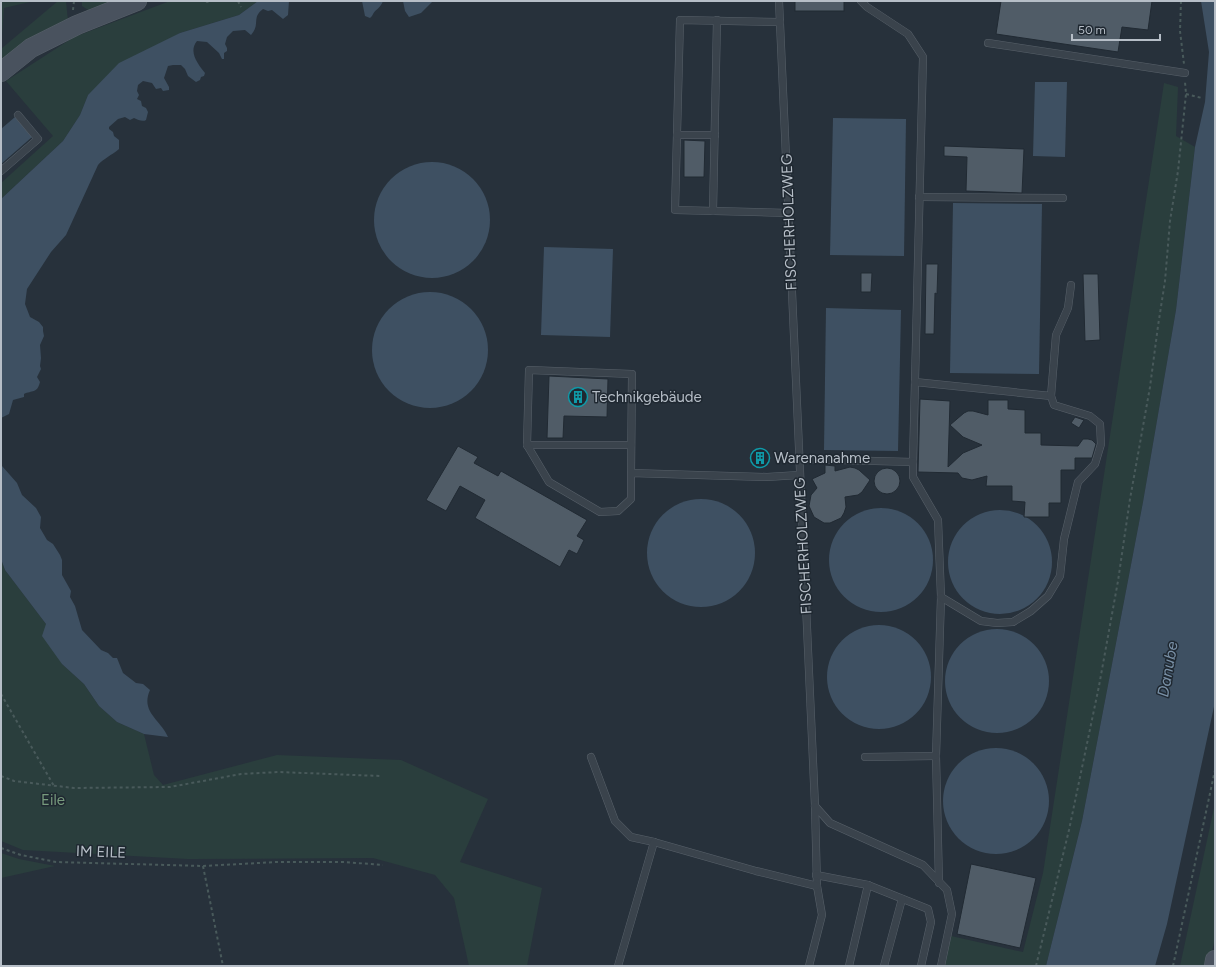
<svg xmlns="http://www.w3.org/2000/svg" width="1216" height="967" font-family="Figtree,sans-serif">
<style>
.green{fill:#2a3e3d}
.water{fill:#3e5062}
.building{fill:#505c67;stroke:#212a33}
.lines{fill:none;stroke-linecap:round;stroke-linejoin:round}
.lane-casing{stroke:#58616a;stroke-width:8}
.secondary-casing{stroke:#58616a;stroke-width:20}
.path{stroke:#495a5b;stroke-width:2;stroke-dasharray:3 3;stroke-linecap:butt}
.lane{stroke:#3a434c;stroke-width:7}
.secondary{stroke:#49525e;stroke-width:19}
.labels{text-anchor:middle;stroke-width:3;stroke-linejoin:round;paint-order:stroke}
.street-label{font-size:15px;fill:#b6bec7;stroke:#1f2831}
.poi-label{font-size:15px;fill:#b6bec7;stroke:#1f2831;text-anchor:start}
.park-label{font-size:15px;fill:#779a7d;stroke:#1f2831}
.water-label{font-size:16px;font-style:italic;fill:#7a91a7;stroke:#1f2831}
</style>
<rect width="100%" height="100%" fill="#27313b"/>
<!-- green -->
<g class="green">
<polygon points="1,1 34,1 4,8 1,49 58,1 66,1 68,21 1,64"/>
<polygon points="82,1 113,1 91,12 82,6"/>
<polygon points="170,1 258,1 239,15 180,33 88,95 80,115 63,141 1,199 1,183 53,136 6,81 74,37"/>
<polygon points="1164,83 1178,87 1176,136 1195,147 1176,310 1143,502 1082,821 1046,966 945,966 951,936 1023,952 1043,873"/>
<polygon points="1,559 5,570 46,624 62,664 84,684 99,706 117,722 144,734 154,775 163,785 277,755 401,760 488,799 460,862 542,888 527,966 469,966 454,898 435,875 373,858 188,859 23,850 1,841"/>
<polygon points="1215,803 1215,938 1209,966 1180,966"/>
<polygon points="1,853 19,859 55,866 1,878"/>
</g>
<!-- water -->
<g class="water">
<path d="M258,1H289L288,15L283,19L272,10L268,11L263,9C251,18 261,24 251,35L245,30L233,31L227,37L225,44L227,48V51L224,53V59H222L219,53L207,42L197,41C188,52 198,64 205,73L204,76L201,77L200,80L196,82L188,76L185,69L181,65H173L168,66L164,78L169,87V90L163,91L161,88L156,89L152,83L143,81L138,85L137,91L139,95L137,99L141,101L142,106L146,108L148,112L146,120C143,122 138,120 134,118L130,120L125,117L118,119L109,127V129L113,132L114,136L119,140V149C112,155 103,159 98,165L66,235L51,252L27,289L25,304L30,317L39,322L43,327V331L44,336L40,345L41,358L40,366L41,369L37,377L40,382C37,394 32,390 24,394V397L13,400L9,414L1,418V199L63,141L80,115L88,95L119,63L180,33L239,15Z"/>
<path d="M362,1H383C380,9 375,9 372,16L370,18L365,16Z"/>
<polygon points="403,1 433,1 421,13 409,17 405,11"/>
<polygon points="1201,1 1215,1 1215,702 1167,924 1155,966 1046,966 1082,821 1143,502 1176,310 1195,147 1205,102 1209,52"/>
<polygon points="1035,82 1067,82 1065,157 1033,156"/>
<polygon points="15,117 32,137 1,164 1,129"/>
<polygon points="833,118 906,119 904,256 830,255"/>
<circle cx="432" cy="220" r="58"/>
<polygon points="953,203 1042,204 1039,374 950,373"/>
<polygon points="544,247 613,249 610,337 541,335"/>
<circle cx="430" cy="350" r="58"/>
<polygon points="826,308 901,310 898,451 824,450"/>
<path d="M1,462L2,466L17,483L22,495L36,508L41,517L40,528L47,540L53,544L60,555L62,560V575L71,591L70,597L75,606L82,630L101,650L108,653L113,658H117L123,673L136,683L143,684L150,690C140,712 161,720 168,737L144,734L117,722L99,706L84,684L62,664L42,636L46,624L5,570L1,559Z"/>
<circle cx="701" cy="553" r="54"/>
<circle cx="881" cy="560" r="52"/>
<circle cx="1000" cy="562" r="52"/>
<circle cx="879" cy="677" r="52"/>
<circle cx="997" cy="681" r="52"/>
<circle cx="996" cy="801" r="53"/>
</g>
<!-- building -->
<g class="building">
<rect x="795" y="1" width="49" height="10"/>
<polygon points="1001,1 1152,1 1148,30 1122,27 1118,52 996,34"/>
<polygon points="684,140 705,141 704,177 684,177"/>
<polygon points="944,146 1024,149 1022,193 966,191 967,157 944,156"/>
<polygon points="926,264 938,264 937,294 935,293 934,334 925,334"/>
<polygon points="861,273 872,273 871,292 861,292"/>
<polygon points="1083,274 1098,274 1100,340 1085,341"/>
<polygon points="549,376 608,379 607,417 564,416 563,438 547,438"/>
<polygon points="920,399 950,401 948,467 963,453 982,445 963,437 950,425 964,413 968,411 973,411 988,415 988,400 1008,400 1008,409 1025,410 1025,433 1041,433 1041,445 1078,446 1083,439 1088,439 1092,440 1096,444 1092,458 1075,458 1075,470 1061,470 1061,503 1049,503 1049,517 1024,517 1025,502 1012,501 1012,486 986,486 987,476 972,480 962,478 958,473 918,472"/>
<polygon points="1075,417 1084,420 1079,428 1071,423"/>
<polygon points="458,446 478,457 474,463 498,476 501,471 587,520 577,536 584,540 577,554 569,550 560,567 475,518 485,500 460,486 446,511 426,500"/>
<rect x="755" y="453" width="9" height="10"/>
<polygon points="825,465 835,466 835,471 850,467 855,468 859,470 870,480 862,492 858,495 845,497 846,507 844,513 841,518 830,523 824,523 814,517 809,506 811,495 817,488 812,479 825,473"/>
<circle cx="887" cy="481" r="13"/>
<polygon points="971,864 1036,878 1020,948 957,934"/>
</g>
<g class="lines">
<!-- lane casing -->
<g class="lane-casing">
<g id="lane">
<polyline points="779,1 815,806 817,886 822,915 809,966"/>
<polyline points="780,22 680,20 675,210 788,213"/>
<polyline points="988,43 1185,73"/>
<polyline points="677,135 715,135"/>
<polyline points="1,171 38,139 18,115"/>
<polyline points="919,197 1063,198"/>
<polyline points="713,211 717,20"/>
<polyline points="915,382 1051,396"/>
<polyline points="527,445 631,445"/>
<polyline points="799,459 913,462 923,57 908,34 867,7 861,1"/>
<polyline points="913,462 913,477 938,520 941,597 936,756 939,883"/>
<polyline points="631,473 632,374 529,370 527,445 549,482 600,512 618,511 631,499 631,473 767,477 799,475"/>
<polyline points="941,597 981,621 997,623 1013,622 1031,611 1048,596 1060,576 1064,539 1078,482 1095,464 1101,444 1100,424 1090,416 1054,405 1051,396 1056,335 1068,308 1071,285"/>
<polyline points="591,757 615,821 631,837 654,842"/>
<polyline points="865,757 936,756"/>
<polyline points="815,806 830,823 923,865 947,890 952,914 941,966"/>
<polyline points="816,875 868,885 928,909 931,922 921,966"/>
<polyline points="618,966 654,842 756,871 817,886"/>
<polyline points="849,966 868,885"/>
<polyline points="884,966 902,899"/>
</g>
</g>
<!-- secondary casing -->
<g class="secondary-casing">
<g id="secondary">
<polyline points="1,72 31,48 77,25 137,1"/>
<polyline points="1214,966 1215,960"/>
</g>
</g>
<!-- path -->
<g class="path">
<polyline points="206,1 207,2 211,1"/>
<polyline points="238,1 241,7"/>
<polyline points="1181,1 1180,31 1184,64"/>
<polyline points="73,10 74,1"/>
<polyline points="1186,94 1202,98"/>
<polyline points="1,694 54,786"/>
<polyline points="1,776 14,781 74,788 170,787 241,774 279,772 380,776"/>
<polyline points="1,848 21,855 56,862 203,866 277,862 344,862 383,865"/>
<polyline points="203,866 223,966"/>
<polyline points="1036,966 1069,830 1099,686 1118,581 1130,499 1150,387 1158,326 1165,281 1170,221 1178,171 1186,94 1185,82"/>
<polyline points="1173,966 1215,770"/>
</g>
<!-- lane -->
<use href="#lane" class="lane"/>
<!-- secondary -->
<use href="#secondary" class="secondary"/>
</g>
<!-- icons -->
<defs>
<g id="building-ring" transform="scale(1)"><circle r="9.5" fill="#1f2831" stroke="#0f9aa8" stroke-width="1.5"/><path d="M-4-6H4V6H1V3H-1V6H-4ZM-2.5-4.3h1.7v1.8h-1.7ZM.8-4.3h1.7v1.8H.8ZM-2.5-1h1.7V.8h-1.7ZM.8-1h1.7V.8H.8Z" fill="#0f9aa8"/></g>
</defs>
<g fill-rule="evenodd">
<use href="#building-ring" x="578" y="397"/>
<use href="#building-ring" x="760" y="458"/>
</g>
<g class="labels">
<!-- street labels -->
<g class="street-label">
<text transform="translate(789 222) rotate(-92)" y="5">FISCHERHOLZWEG</text>
<text transform="translate(803 546) rotate(-93)" y="5">FISCHERHOLZWEG</text>
<text transform="translate(101 852) rotate(2)" y="5">IM EILE</text>
</g>
<!-- poi labels -->
<g class="poi-label">
<text x="592" y="402">Technikgebäude</text>
<text x="774" y="463">Warenanahme</text>
</g>
<!-- park labels -->
<g class="park-label">
<text x="53" y="805">Eile</text>
</g>
<!-- water labels -->
<g class="water-label">
<text transform="translate(1167 669) rotate(-80)" y="6">Danube</text>
</g>
</g>
<!-- border -->
<rect width="1216" height="967" fill="none" stroke="#b6bec7" stroke-width="4"/>
<!-- scale -->
<path d="M1072 34v6h88v-6" fill="none" stroke="#b6bec7" stroke-width="2"/>
<text x="1078" y="34" font-size="12" fill="#b6bec7" stroke="#1f2831" stroke-width="3" paint-order="stroke">50 m</text>
</svg>
